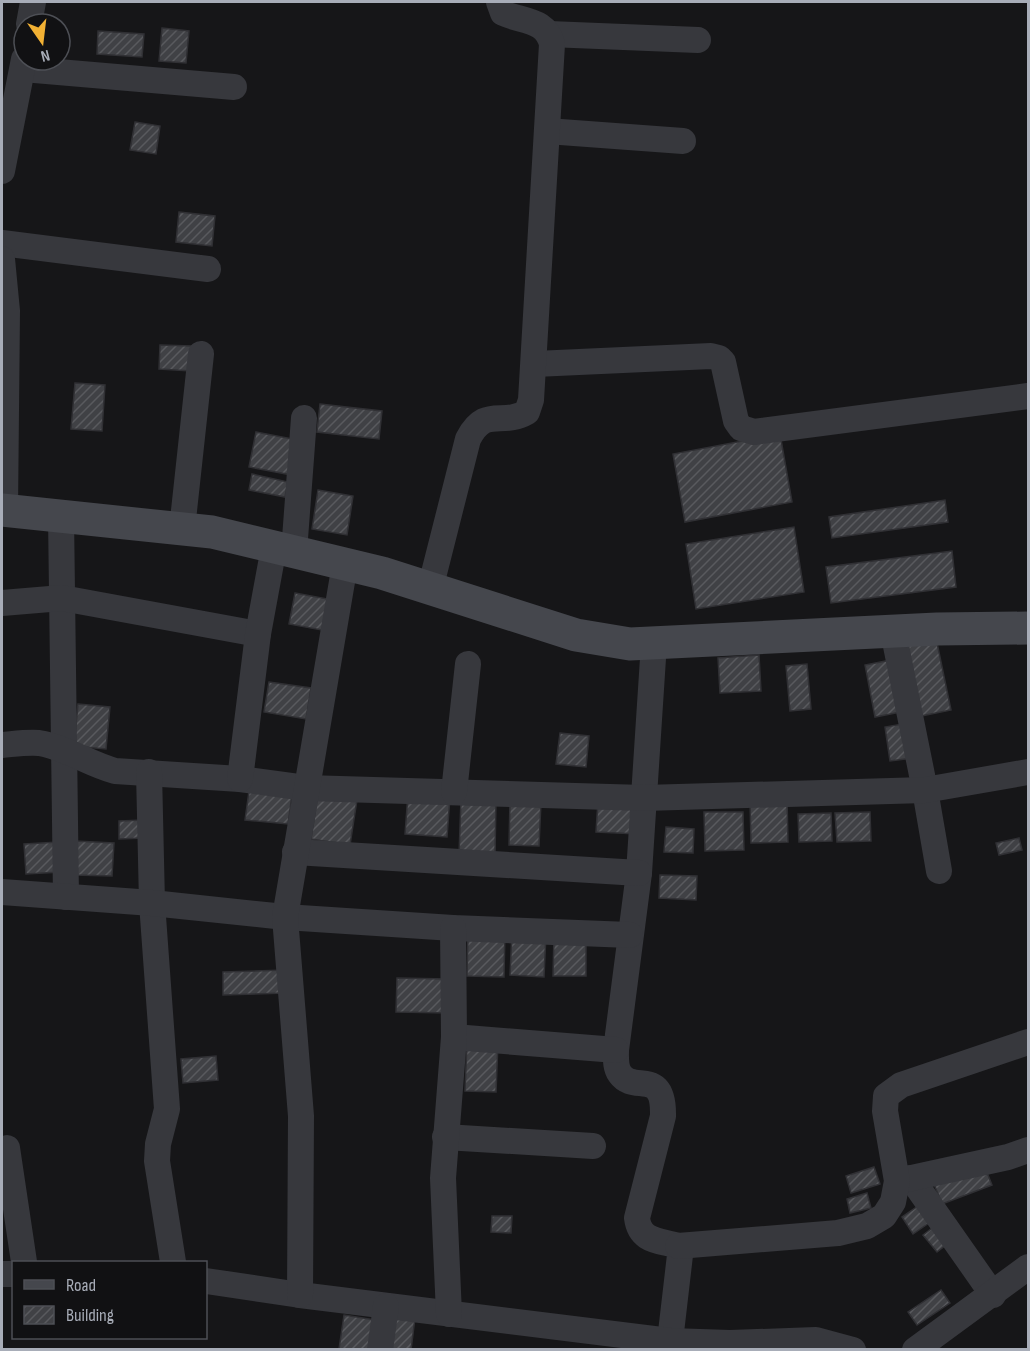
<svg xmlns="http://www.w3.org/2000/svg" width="1030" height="1351" font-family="'Sofia Sans Condensed',sans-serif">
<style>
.building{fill:url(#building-hatch);stroke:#303034;stroke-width:1.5}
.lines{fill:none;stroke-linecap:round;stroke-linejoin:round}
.street{stroke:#37383d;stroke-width:26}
.secondary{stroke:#45474d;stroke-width:33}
</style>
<defs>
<pattern id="building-hatch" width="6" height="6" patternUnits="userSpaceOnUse" patternTransform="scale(1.5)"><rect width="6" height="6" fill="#404145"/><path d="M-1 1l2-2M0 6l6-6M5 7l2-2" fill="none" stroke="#595a5e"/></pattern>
</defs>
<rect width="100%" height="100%" fill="#161618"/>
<!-- building -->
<g class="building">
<polygon points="162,28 189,31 186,63 159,61"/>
<polygon points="98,31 144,34 142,57 97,54"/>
<polygon points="135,122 160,126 156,154 130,150"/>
<polygon points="179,212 215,216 212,246 176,242"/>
<polygon points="160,345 192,346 191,371 159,369"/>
<polygon points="75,383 105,385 102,431 71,429"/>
<polygon points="320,404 382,411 379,439 317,432"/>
<polygon points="256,432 298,440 292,475 249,467"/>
<polygon points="780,434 792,502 685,522 673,454"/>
<polygon points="252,474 288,482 285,497 249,490"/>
<polygon points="318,490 353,496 347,535 312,529"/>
<polygon points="945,500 948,522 832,538 829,517"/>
<polygon points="794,527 804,592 696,609 686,544"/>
<polygon points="952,551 956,587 831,603 826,567"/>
<polygon points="295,593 333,600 327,631 289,624"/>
<polygon points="936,638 951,710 916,717 901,646"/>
<polygon points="759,655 761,691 720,693 718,658"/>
<polygon points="896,659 906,711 875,717 865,665"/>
<polygon points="807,664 811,709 790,711 786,666"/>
<polygon points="269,682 311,688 306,719 264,712"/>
<polygon points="78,704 110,707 106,749 74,746"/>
<polygon points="908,723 913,758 890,761 885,727"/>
<polygon points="560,733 589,736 586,767 556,764"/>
<polygon points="249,791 292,795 288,824 245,820"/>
<polygon points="318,794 357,800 350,845 311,839"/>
<polygon points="408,794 450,797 447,837 405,834"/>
<polygon points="461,799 496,800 495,855 459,855"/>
<polygon points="787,799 788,842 751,843 750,801"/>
<polygon points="510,801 541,802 539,846 509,845"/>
<polygon points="598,801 640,803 638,834 596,832"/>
<polygon points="704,812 743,812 744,850 705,851"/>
<polygon points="870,812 871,841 837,842 835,813"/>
<polygon points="831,813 832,841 799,842 798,814"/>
<polygon points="144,820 145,838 119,839 119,821"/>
<polygon points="666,827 694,829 693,853 664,852"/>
<polygon points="1019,838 1022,850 999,855 996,843"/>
<polygon points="75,841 114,843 112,876 74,875"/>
<polygon points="59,842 61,872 26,874 24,844"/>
<polygon points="660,875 697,876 696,900 659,898"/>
<polygon points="468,931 505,931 504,977 467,976"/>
<polygon points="512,932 546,934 544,977 510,975"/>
<polygon points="554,934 586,935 586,976 553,976"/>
<polygon points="286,970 286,993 223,995 223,972"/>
<polygon points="397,978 448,979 448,1013 396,1012"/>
<polygon points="467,1041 498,1042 496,1092 465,1091"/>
<polygon points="216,1056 218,1080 183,1083 181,1059"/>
<polygon points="984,1165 992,1185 942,1204 934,1184"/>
<polygon points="874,1167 880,1184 851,1193 846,1176"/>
<polygon points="867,1193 871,1208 850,1213 847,1199"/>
<polygon points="924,1202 936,1218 913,1234 902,1217"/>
<polygon points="492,1216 512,1216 511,1233 491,1232"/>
<polygon points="936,1225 950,1242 937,1252 923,1235"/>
<polygon points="941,1290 950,1303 917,1325 908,1312"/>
<polygon points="344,1315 376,1320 371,1350 339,1349"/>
<polygon points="394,1315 415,1318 411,1350 390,1350"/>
</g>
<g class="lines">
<!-- street -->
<g class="street">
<polyline points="29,24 33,2"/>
<polyline points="549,34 698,40"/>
<polyline points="23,69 234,87"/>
<polyline points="547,131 683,141"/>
<polyline points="2,171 24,59"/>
<polyline points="2,243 208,269"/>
<polyline points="2,259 7,311 5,510"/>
<polyline points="535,364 711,356 719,358 723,362 736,421 741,428 754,432 1028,396"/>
<polyline points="61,516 66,897"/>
<polyline points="182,529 201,354"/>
<polyline points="294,552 304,418"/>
<path d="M430,589L468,439C486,405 501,427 527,412L531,400L552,44C546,19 523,22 503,13L499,2"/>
<polyline points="2,603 62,598 258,634"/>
<polyline points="893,631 925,790 939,871"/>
<path d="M654,643L639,873L616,1050C616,1058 615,1067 620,1074C634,1094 664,1067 663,1116L637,1218C640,1242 659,1240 678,1246L680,1255L670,1341"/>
<path d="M2,745C14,744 27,742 39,743C65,747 89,764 115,771L240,779L306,788L644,798L925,790L1028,772"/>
<polyline points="149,772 152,903 167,1109 158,1144 157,1161 173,1262"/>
<polyline points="240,779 258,634 274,547"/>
<polyline points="454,792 468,664"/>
<polyline points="295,852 639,873"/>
<polyline points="2,892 152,903 285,917 453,928 630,935"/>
<polyline points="454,1037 616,1050"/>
<polyline points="445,1137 593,1146"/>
<polyline points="7,1148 24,1262"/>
<polyline points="911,1178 993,1295"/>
<polyline points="898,1181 1008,1157 1028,1150"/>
<polyline points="678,1246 838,1233 867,1226 884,1216 893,1202 897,1181 885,1111 886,1096 901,1085 1028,1042"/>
<polyline points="2,1274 14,1274"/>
<polyline points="206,1281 300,1295 670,1341 730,1343 816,1340 853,1350"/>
<polyline points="300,1295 301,1116 285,917 345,564"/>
<polyline points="449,1314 443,1178 454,1037 453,928"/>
<polyline points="380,1350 386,1306"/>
<polyline points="915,1350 1028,1267"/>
</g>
<!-- secondary -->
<polyline class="secondary" points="2,510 212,532 382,573 576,635 630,644 937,629 1028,628"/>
</g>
<!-- border -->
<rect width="1030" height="1351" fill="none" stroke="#a8adb8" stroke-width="6"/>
<!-- legend -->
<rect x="12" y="1261" width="195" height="78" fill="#111113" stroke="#4d4f55" stroke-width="1.5"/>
<rect x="24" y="1280" width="30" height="9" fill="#45474d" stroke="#4d4f55" stroke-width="1.5"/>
<text x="66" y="1291" font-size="18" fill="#a8adb8">Road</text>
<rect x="24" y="1306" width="30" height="18" fill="url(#building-hatch)" stroke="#4d4f55" stroke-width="1.5"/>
<text x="66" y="1321" font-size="18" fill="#a8adb8">Building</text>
<!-- north arrow -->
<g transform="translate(42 42) rotate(166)"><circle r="28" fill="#111113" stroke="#4d4f55" stroke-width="1.5"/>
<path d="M0-4.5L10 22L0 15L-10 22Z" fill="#f2b134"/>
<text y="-9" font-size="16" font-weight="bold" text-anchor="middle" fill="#a8adb8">N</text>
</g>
</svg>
